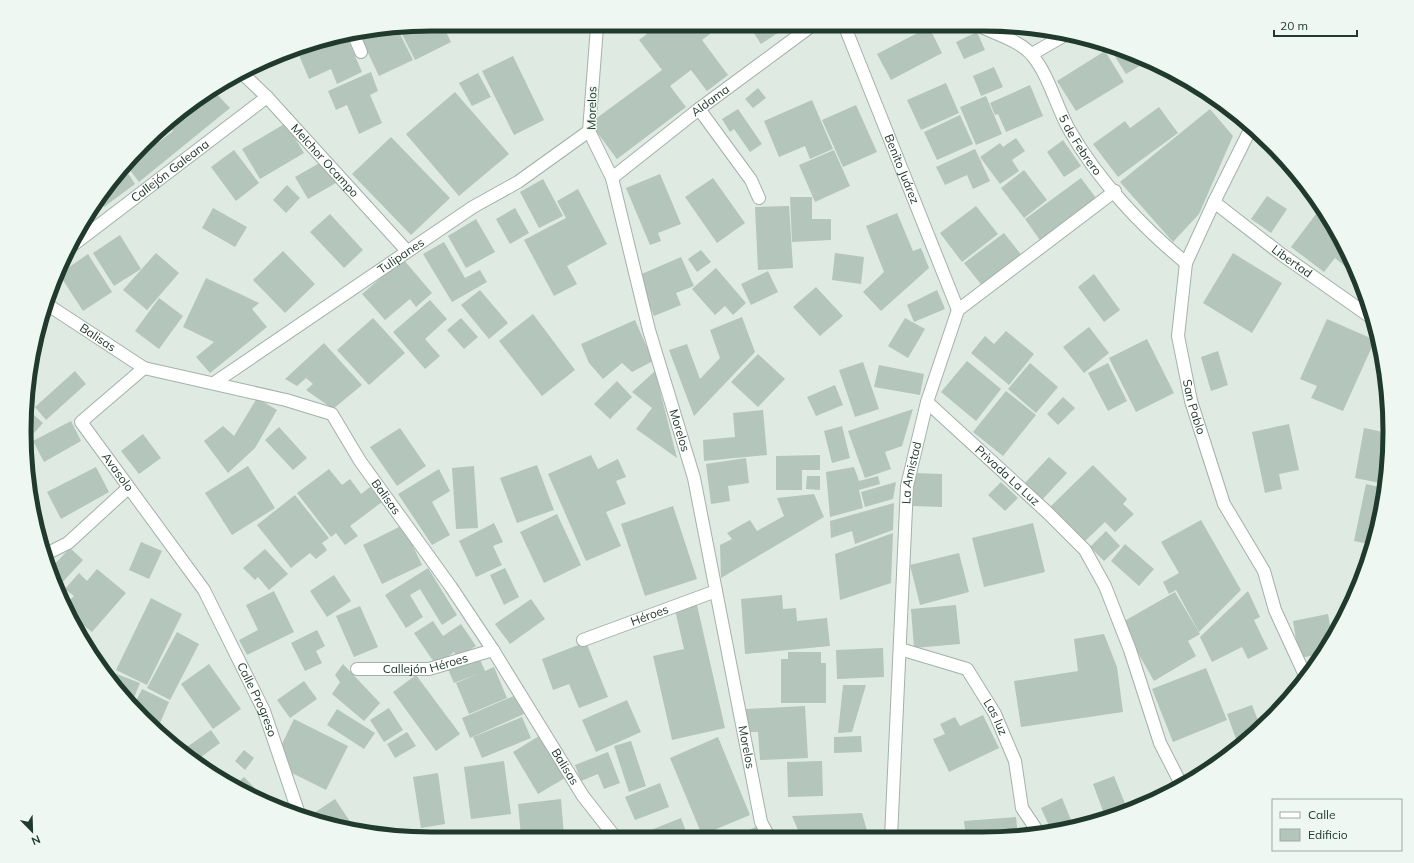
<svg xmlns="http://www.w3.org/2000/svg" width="1414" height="863" font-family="Mulish,sans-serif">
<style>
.building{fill:#b4c5bc}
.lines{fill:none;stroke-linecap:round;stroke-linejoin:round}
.minor-casing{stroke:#a2b2a9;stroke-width:14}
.minor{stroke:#fff;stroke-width:12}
.labels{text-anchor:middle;stroke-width:3;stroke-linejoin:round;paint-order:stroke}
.street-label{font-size:12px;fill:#203a2e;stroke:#eff7f2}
.rim{fill:none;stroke:#203a2e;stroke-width:5}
</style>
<rect width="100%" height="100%" fill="#dfeae3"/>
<!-- building -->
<g class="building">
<polygon points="656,27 719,27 702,40 728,75 707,91 691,70 670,86 686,107 617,159 590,123 662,70 639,40"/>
<polygon points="750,27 787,27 761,44"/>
<polygon points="929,27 942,53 891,80 877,54"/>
<polygon points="1016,27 1035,27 1040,29 1036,37"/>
<polygon points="378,28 397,28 413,60 379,76 358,32"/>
<polygon points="399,28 444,28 451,42 415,60"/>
<polygon points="977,32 985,50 964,59 956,42"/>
<polygon points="346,35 362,72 337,84 331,69 309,79 296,48"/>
<polygon points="1109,47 1138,55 1148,61 1126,74"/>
<polygon points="1105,51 1124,82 1076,111 1057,81"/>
<polygon points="513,56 544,120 514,135 482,71"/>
<polygon points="994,67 1003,87 981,96 973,76"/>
<polygon points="371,72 378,91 370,95 382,123 359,134 347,105 336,110 328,91"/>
<polygon points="478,73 491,97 472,106 459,83"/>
<polygon points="946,83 959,113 921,130 907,100"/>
<polygon points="1030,85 1043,116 1006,132 998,114 995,115 990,103"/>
<polygon points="758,88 766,98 753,108 745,99"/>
<polygon points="213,90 230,108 139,182 126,165 146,141 151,148 173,131 168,125 190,104"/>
<polygon points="455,92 509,154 459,196 406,134"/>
<polygon points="986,96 1002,134 976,145 960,107"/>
<polygon points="812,100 833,149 810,159 805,146 779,157 764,121"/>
<polygon points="856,105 877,152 843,167 822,120"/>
<polygon points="1159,107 1178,133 1118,177 1093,144 1125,121 1130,128"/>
<polygon points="738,109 762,144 750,152 734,129 730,132 722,119"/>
<polygon points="1210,109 1233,136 1199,214 1173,242 1120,182"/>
<polygon points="960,115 973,144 937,160 924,132"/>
<polygon points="286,123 304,153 260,179 242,149"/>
<polygon points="391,137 450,198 411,235 352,174"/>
<polygon points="1016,138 1025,151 1012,160 1019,171 1000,184 980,157 1000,143 1003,147"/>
<polygon points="1063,140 1081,166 1064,177 1047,152"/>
<polygon points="975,149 990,181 973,189 967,175 945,185 936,167"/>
<polygon points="234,150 259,183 236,201 211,167"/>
<polygon points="834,150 850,186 815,202 799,165"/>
<polygon points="323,161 336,183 308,199 295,177"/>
<polygon points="124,167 135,184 104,207 98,199"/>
<polygon points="1024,170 1047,200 1024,218 1001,188"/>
<polygon points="660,174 681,224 658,233 661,241 650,245 626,188"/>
<polygon points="713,178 745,223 717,243 685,197"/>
<polygon points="1081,178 1099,202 1042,243 1025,219"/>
<polygon points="543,179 563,216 539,228 520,192"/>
<polygon points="287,185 300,198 286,213 273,200"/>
<polygon points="578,189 607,244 567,266 577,284 554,296 524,240 566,218 557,201"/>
<polygon points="1267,196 1287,209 1271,233 1251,219"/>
<polygon points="790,197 812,197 812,219 831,219 831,240 792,242"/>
<polygon points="95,203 99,209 86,219 93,205"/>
<polygon points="789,206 793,268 758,270 755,207"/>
<polygon points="976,206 998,234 962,262 940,233"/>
<polygon points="213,208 247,227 235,247 202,228"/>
<polygon points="515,208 529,233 510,244 496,219"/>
<polygon points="897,213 913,251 921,248 929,268 881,311 863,292 884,272 866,226"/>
<polygon points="330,214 363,250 344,268 310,232"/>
<polygon points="1316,214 1336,229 1354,269 1352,272 1335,258 1324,272 1291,247"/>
<polygon points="476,219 495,252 466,268 448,236"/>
<polygon points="1004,233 1023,257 984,288 964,263"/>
<polygon points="120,235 141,269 114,286 93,253"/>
<polygon points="444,242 465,278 480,270 487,282 452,302 423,254"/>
<polygon points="701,250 711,262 697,272 688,259"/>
<polygon points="283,251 315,284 285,313 253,280"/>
<polygon points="156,253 179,273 147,310 123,290"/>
<polygon points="835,253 864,257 861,284 832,280"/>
<polygon points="1233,253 1282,283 1252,333 1203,303"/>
<polygon points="88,254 112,292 83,311 59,274"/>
<polygon points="681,257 694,286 676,293 681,305 654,316 637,276"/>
<polygon points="403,259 432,293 416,307 410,299 385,320 362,294"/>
<polygon points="716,268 746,303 733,315 725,306 715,315 692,289"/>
<polygon points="768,271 778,292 751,305 741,284"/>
<polygon points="1094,274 1120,310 1104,322 1078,287"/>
<polygon points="206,278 259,303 252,309 267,327 210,373 196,357 214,342 183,327"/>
<polygon points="816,287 843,316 820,336 793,307"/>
<polygon points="480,290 508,323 489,339 461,305"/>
<polygon points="937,290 945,309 914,322 907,305"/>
<polygon points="159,298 183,316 159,349 135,331"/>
<polygon points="430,300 447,319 425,339 440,356 425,369 393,332"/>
<polygon points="533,314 575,370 542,396 499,341"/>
<polygon points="742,317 755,352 694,416 669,350 687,344 700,379 720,358 710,330"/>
<polygon points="373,318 405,353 369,385 337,350"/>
<polygon points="461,318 478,337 464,349 447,330"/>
<polygon points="905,318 925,329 908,358 888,346"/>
<polygon points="1327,319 1375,340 1343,411 1311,398 1317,386 1300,379"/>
<polygon points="635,320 653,361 632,372 622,363 603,379 589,363 581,344"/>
<polygon points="1089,327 1109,353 1084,373 1063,347"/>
<polygon points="1006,331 1034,354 1009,385 971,353 985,336 994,344"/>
<polygon points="1147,339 1174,393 1136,412 1109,358"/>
<polygon points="324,343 362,385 333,409 306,390 313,384 306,378 297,386 285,379"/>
<polygon points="1218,351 1228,385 1211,391 1201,357"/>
<polygon points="758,354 785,379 758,407 731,382"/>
<polygon points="967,361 1001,389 976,421 941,392"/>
<polygon points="863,362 879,409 855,417 839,370"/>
<polygon points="1030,363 1058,387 1036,413 1008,389"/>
<polygon points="1108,363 1127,401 1108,411 1088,373"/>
<polygon points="879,365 924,374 920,395 874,387"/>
<polygon points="75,371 86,384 46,420 35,407"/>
<polygon points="655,371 677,458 636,429 652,408 632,392"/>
<polygon points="617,381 632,397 610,419 594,404"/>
<polygon points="835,385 843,405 816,416 807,397"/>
<polygon points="1006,391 1036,415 1003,456 973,432"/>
<polygon points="1063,397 1075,408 1058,425 1047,414"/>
<polygon points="257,398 277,410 255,448 228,473 204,441 223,426 234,436"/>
<polygon points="26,408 43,423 25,443 24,431"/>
<polygon points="913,409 902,446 885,452 891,469 865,478 848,431"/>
<polygon points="763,410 767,455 704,461 703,440 735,437 733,413"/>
<polygon points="71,421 81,441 44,462 33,441"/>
<polygon points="1289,424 1299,470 1279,474 1282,489 1265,493 1252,432"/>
<polygon points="842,426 850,458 832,463 824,431"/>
<polygon points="279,427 307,458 293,470 265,440"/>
<polygon points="400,428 426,466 397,486 370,447"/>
<polygon points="1364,428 1388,433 1389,458 1385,484 1355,478"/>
<polygon points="143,434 161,458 139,474 121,451"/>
<polygon points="591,455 598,469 618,459 626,477 616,481 626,504 606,512 621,546 586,561 548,474"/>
<polygon points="820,455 820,470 802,470 802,490 776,490 776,456"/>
<polygon points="1049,457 1067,473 1041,501 1023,485"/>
<polygon points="746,458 749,483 728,486 730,501 711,504 706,464"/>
<polygon points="537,465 554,510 517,523 500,478"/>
<polygon points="1093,465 1127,499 1123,504 1134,514 1115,532 1105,522 1083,543 1049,508"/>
<polygon points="248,466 275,508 232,535 205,493"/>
<polygon points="474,466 478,528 456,529 452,468"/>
<polygon points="96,467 109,492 61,519 47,492"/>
<polygon points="854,467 859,481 878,476 880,484 859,490 863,508 830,517 826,472"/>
<polygon points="329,469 342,485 350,479 361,494 370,487 382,502 350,526 358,536 345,545 336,533 331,537 297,493"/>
<polygon points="439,469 450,491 432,502 450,535 432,545 398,494"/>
<polygon points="914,473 942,474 942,507 913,506"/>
<polygon points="807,476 820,476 820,490 806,489"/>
<polygon points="896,482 893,499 865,507 861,492"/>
<polygon points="1001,482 1018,498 1005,511 988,495"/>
<polygon points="1366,484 1384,488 1376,537 1373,545 1354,541"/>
<polygon points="814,494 824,517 721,578 720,545 732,539 727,533 750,520 757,531 784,516 777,498"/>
<polygon points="295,495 329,538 322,543 327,550 316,559 310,553 291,568 257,525"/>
<polygon points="894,503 893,530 855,544 852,531 831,538 830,521"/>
<polygon points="673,506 697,579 645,596 621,524"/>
<polygon points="557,514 581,565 544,583 520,532"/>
<polygon points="1201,520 1241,590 1199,632 1176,590 1169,594 1163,582 1179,573 1161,542"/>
<polygon points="494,523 503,542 493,546 502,565 476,577 459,541"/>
<polygon points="1033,523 1045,572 984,587 972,538"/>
<polygon points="403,525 422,565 382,584 363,545"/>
<polygon points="1106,531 1120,546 1104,561 1090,547"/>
<polygon points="893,533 891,583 840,600 835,554"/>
<polygon points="141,542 162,551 149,579 129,570"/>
<polygon points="1125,544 1154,569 1139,586 1111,561"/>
<polygon points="70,548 83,560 58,587 49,570"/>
<polygon points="265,549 288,574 269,590 258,577 255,580 243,568"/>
<polygon points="959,553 969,592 920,605 910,565"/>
<polygon points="428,568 457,615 442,625 420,589 410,595 423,617 406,628 385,595"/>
<polygon points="505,568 519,597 504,605 490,575"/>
<polygon points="97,569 126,593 92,632 71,615 66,604 74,596 65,589 79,573 87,581"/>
<polygon points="334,575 351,601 327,617 310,591"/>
<polygon points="274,591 294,632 247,655 239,640 258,630 246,605"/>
<polygon points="1248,591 1260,617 1254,620 1268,649 1248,659 1242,647 1212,662 1200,637"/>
<polygon points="1175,592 1200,634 1188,641 1196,656 1154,681 1121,623"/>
<polygon points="782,595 783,609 796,608 797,621 827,618 830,646 745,654 741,599"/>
<polygon points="151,598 182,614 147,685 116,670"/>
<polygon points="531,599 545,619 510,644 495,624"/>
<polygon points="697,605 725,728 672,740 653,656 684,649 675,610"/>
<polygon points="956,605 960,644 914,648 911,609"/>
<polygon points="360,606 378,647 354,657 336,616"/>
<polygon points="1328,614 1332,637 1322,654 1299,658 1293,621"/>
<polygon points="433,621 443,636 461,624 476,646 458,657 454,652 436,665 414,633"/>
<polygon points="317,630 325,646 316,651 322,663 305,671 291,643"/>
<polygon points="177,632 199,644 170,700 147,688"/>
<polygon points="1104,634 1117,667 1123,712 1021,727 1014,681 1078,671 1074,639"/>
<polygon points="586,642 608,697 579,708 569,684 553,690 542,659"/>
<polygon points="883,648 884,677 837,679 836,650"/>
<polygon points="788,652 821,652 821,663 826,663 826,703 781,703 781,659 788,659"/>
<polygon points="478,655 485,671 494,667 507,698 469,714 456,683 480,673 454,683 447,667"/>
<polygon points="209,664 241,709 213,729 181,684"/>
<polygon points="343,664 380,703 364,721 332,694 340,682 335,675"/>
<polygon points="101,668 140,683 131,705"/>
<polygon points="1206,668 1227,720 1173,742 1152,689"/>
<polygon points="416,675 460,734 436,751 393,692"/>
<polygon points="304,681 317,699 290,718 277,700"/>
<polygon points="843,685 866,685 852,732 838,733"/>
<polygon points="142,689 169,702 160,723 137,712 133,707"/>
<polygon points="516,695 524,714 470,738 462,718"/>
<polygon points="627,700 641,732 596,752 582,720"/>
<polygon points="1252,705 1261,728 1239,747 1227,714"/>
<polygon points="805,706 808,758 760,760 758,732 747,732 746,709"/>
<polygon points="389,708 403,730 384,742 370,720"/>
<polygon points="337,709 375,733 364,749 327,725"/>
<polygon points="983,715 999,748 949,772 933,739 945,734 940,724 955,717 960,726"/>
<polygon points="522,717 531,738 482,758 473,737"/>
<polygon points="294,719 348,746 326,790 292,773 282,744"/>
<polygon points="211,730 220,743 197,760 187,747"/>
<polygon points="407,732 416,746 395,758 387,744"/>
<polygon points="539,736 565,778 538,794 513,752"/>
<polygon points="861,736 862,752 834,753 834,737"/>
<polygon points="718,737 750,815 702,835 670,758"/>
<polygon points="631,741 646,786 629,792 614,746"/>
<polygon points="244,750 254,758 245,770 235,761"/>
<polygon points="608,752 620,783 604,789 598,774 581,781 575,765"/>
<polygon points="504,761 511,814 471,819 464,767"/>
<polygon points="822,761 823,796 788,797 787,762"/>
<polygon points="438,773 445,824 421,828 413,777"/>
<polygon points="1114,776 1128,811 1106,819 1093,784"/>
<polygon points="244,777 265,799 263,801 235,785"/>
<polygon points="660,783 669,807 635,820 625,797"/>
<polygon points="1062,798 1073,825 1051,830 1041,808"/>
<polygon points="335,799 355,829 318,819 314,813"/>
<polygon points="561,799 564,836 521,836 518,804"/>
<polygon points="862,813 869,838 801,837 792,816"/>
<polygon points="1016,817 1018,836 1009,838 966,838 964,821"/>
<polygon points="681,818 688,837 648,837 646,832"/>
<polygon points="756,827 761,837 733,837"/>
</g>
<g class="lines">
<!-- minor casing -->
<g class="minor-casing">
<g id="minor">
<path id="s1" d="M597,27L589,131L612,178L649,330L694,478L761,822L769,837"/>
<path id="s2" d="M845,27L958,310"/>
<path id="s3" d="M982,27C998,35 1020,41 1032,55C1050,77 1056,107 1070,131C1098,180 1143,228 1186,263"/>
<polyline points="353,33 361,52"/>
<polyline points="1032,54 1065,35"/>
<path id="s4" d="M241,72L267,97L407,251"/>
<polyline points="699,109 751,180 759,198"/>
<path id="s5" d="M1251,128L1214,202L1186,263L1178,336L1191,401L1224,504L1264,571L1275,610L1304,673L1305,680"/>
<path id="s6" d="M612,178L699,109L810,27"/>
<path id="s7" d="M1214,202L1281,254L1372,318"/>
<path id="s8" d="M73,245L267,97"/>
<path id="s9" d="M45,303L144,368L286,400L332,414L360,461L451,587L493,650L583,796L615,837"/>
<path id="s10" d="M144,368L81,422L204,590L264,711L299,814"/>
<path id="s11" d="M214,383L473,207L518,182L589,131"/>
<path id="s12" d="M927,402L1048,513L1085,550L1105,586L1130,650L1160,743L1182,786"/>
<polyline points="44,555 68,543 128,488"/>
<path id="s13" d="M583,640L716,591"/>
<path id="s14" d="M900,649L967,669L995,714L1015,761L1022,808L1038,832"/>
<path id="s15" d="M357,669H429L493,650"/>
<path id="s16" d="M891,838L907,486L927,402L958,310L1115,191"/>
</g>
</g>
<!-- minor -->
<use href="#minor" class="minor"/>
</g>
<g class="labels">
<!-- street labels -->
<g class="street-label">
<text dy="4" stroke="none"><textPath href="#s6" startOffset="125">Aldama</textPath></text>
<text transform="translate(592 108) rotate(-89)" y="4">Morelos</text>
<text dy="4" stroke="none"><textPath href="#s3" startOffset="160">5 de Febrero</textPath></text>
<text dy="4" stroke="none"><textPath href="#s4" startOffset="122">Melchor Ocampo</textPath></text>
<text dy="4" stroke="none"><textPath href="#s2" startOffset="153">Benito Juárez</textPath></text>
<text dy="4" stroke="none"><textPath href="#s8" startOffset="122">Callejón Galeana</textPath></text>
<text dy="4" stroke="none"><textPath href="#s11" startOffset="226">Tulipanes</textPath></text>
<text dy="4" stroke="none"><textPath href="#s7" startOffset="98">Libertad</textPath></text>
<text dy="4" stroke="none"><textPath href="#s9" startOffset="63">Balisas</textPath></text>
<text dy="4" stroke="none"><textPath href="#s5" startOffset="296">San Pablo</textPath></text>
<text dy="4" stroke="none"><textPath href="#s1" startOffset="418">Morelos</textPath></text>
<text dy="4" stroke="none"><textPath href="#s10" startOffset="145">Avasolo</textPath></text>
<text dy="4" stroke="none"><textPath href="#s16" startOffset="366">La Amistad</textPath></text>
<text dy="4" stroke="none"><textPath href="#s12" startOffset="109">Privada La Luz</textPath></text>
<text dy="4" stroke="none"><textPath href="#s9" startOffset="411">Balisas</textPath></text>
<text dy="4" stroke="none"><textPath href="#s13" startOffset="71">Héroes</textPath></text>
<text dy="4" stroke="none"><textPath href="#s15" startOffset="69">Callejón Héroes</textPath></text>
<text dy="4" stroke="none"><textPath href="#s10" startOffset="413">Calle Progreso</textPath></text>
<text dy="4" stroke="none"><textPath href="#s14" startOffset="126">Las luz</textPath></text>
<text dy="4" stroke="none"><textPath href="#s1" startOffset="742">Morelos</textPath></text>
<text dy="4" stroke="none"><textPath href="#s9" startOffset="735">Balisas</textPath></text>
</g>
</g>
<!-- crop -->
<path d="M0 0H1414V863H0ZM431 31H983A400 400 0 0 1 1383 431V432A400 400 0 0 1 983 832H431A400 400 0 0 1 31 432V431A400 400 0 0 1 431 31Z" fill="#eff7f2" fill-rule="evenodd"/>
<path class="rim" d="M431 31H983A400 400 0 0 1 1383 431V432A400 400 0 0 1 983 832H431A400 400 0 0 1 31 432V431A400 400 0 0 1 431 31Z"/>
<!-- legend -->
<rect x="1272" y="799" width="130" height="52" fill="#eff7f2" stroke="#9caba4"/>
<rect x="1280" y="812" width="20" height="6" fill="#ffffff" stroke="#9caba4"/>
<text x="1308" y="819" font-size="12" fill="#203a2e">Calle</text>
<rect x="1280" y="829" width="20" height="12" fill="#b4c5bc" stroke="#9caba4"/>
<text x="1308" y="839" font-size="12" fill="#203a2e">Edificio</text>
<!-- north arrow -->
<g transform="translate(32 831) rotate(157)" stroke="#eff7f2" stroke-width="3" paint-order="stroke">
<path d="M0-3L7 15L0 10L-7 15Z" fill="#203a2e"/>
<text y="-6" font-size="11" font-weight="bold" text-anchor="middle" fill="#203a2e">N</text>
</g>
<!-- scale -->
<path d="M1274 30v6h83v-6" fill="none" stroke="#203a2e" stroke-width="2"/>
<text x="1280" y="30" font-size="12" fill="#203a2e" stroke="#eff7f2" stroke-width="3" paint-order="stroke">20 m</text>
</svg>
